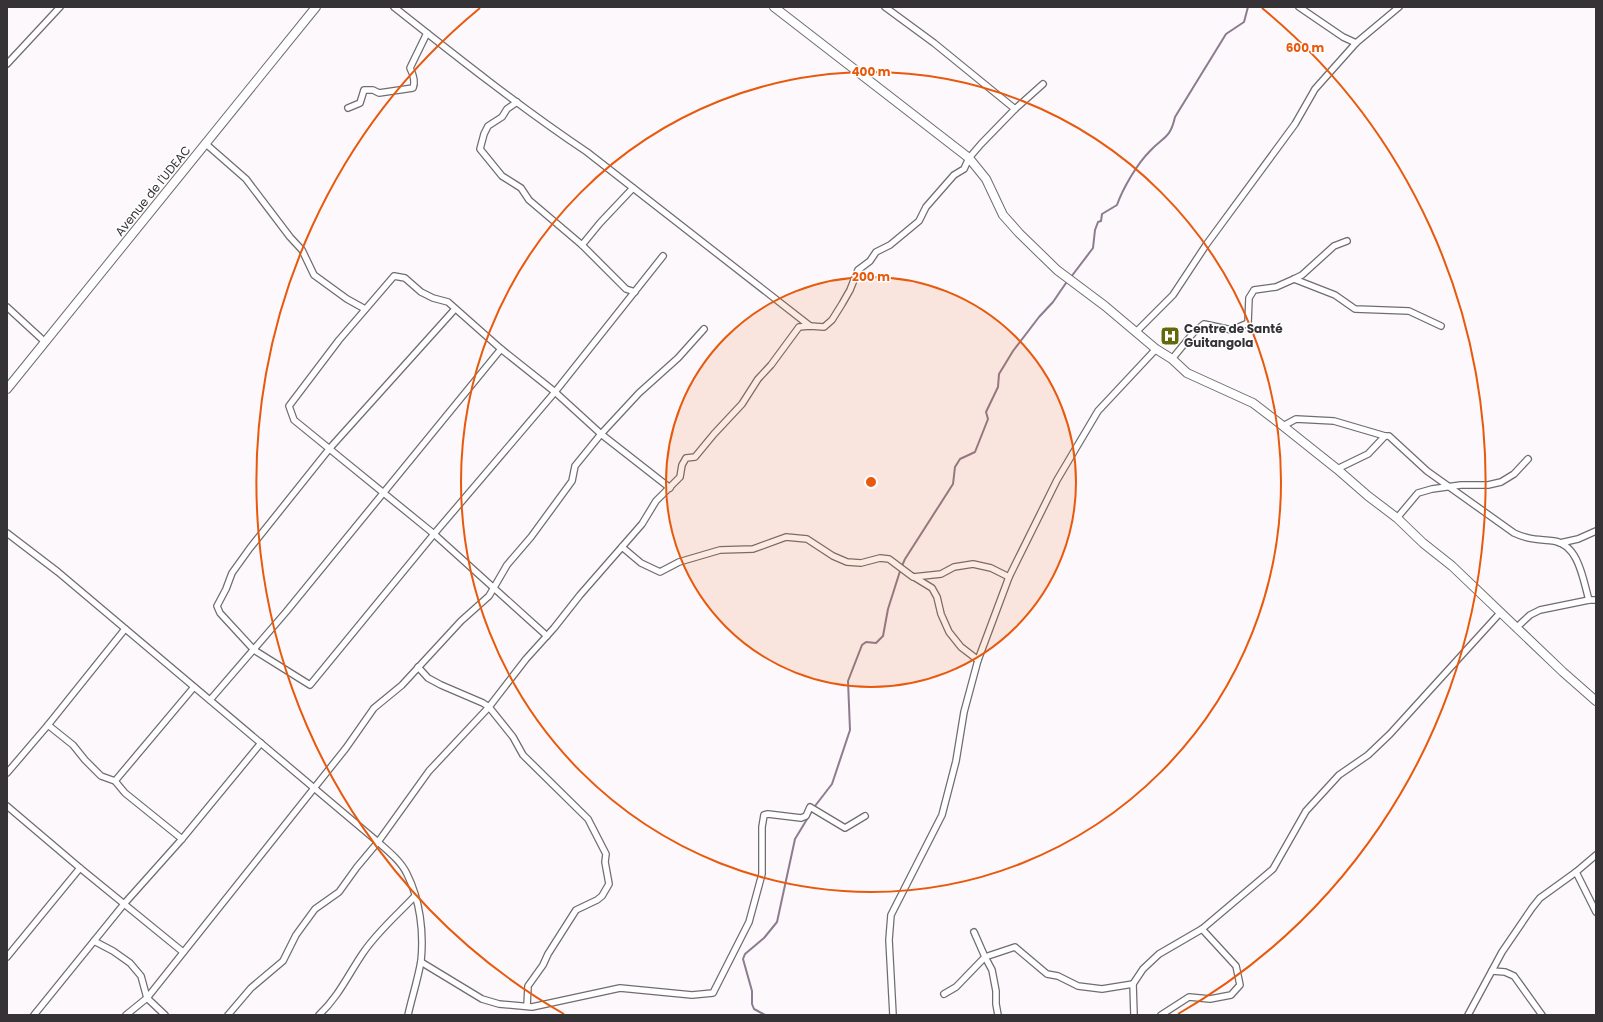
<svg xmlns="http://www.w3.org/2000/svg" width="1603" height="1022" font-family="Poppins,sans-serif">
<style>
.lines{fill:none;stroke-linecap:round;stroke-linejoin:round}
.stream{stroke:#8d7b8f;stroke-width:2}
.street-casing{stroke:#706c70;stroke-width:8}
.secondary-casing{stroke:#706c70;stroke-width:10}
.street{stroke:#fff;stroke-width:5.5}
.secondary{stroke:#fff;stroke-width:8}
.ring{fill:none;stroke:#e8590c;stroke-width:2}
.labels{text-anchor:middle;stroke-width:3;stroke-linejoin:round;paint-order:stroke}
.street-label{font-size:12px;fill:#353335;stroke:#fff}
.poi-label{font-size:12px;font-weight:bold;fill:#353335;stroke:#fff;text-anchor:start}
.centre{fill:#e8590c;stroke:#fff;stroke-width:2}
.ring-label{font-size:12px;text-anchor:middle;font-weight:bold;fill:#e8590c;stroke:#fff;stroke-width:3;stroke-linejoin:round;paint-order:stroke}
</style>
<rect width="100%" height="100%" fill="#fcf8fc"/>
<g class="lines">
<!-- stream -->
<g class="stream">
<path d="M1071,277L1093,248L1095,230L1098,222L1101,221L1102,214L1117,205C1123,188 1137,164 1150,151C1164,136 1170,139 1175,117L1226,34L1244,22L1248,7"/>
<polyline points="765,1015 754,1009 752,1004 752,991 743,959 745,954 764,938 777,922 795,839 815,806 832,784 850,730 848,681 862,645 866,642 876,643 883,636 888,609 901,568 905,559 953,484 955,467 960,459 975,452 988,419 986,412 998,387 999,374 1013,351 1039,317 1053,302 1068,280"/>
</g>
<!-- street casing -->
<g class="street-casing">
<g id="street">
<path d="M394,7C457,57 520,107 587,152L810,326"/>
<polyline points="885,7 934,43 1015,109"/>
<polyline points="1299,7 1343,37 1356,43"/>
<polyline points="7,64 60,7"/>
<polyline points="517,102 507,109 502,117 488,126 484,134 480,149 502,176 521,188 529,200 582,245 626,289 635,292"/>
<path d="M348,108L360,103L364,90H373L379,93L413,88C416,81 413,74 410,68L427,33"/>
<polyline points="206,144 246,179 290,237 302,250 314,275 347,299 365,309"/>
<polyline points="582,245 600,223 633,188"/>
<polyline points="1294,279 1335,295 1355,309 1409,311 1441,326"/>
<polyline points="7,307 45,342"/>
<polyline points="455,309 330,448 250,548 232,573 226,589 217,606 220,613 254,650 310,685 434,534 555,392 663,256"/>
<polyline points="1137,331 1173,295 1206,245 1295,124 1315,89 1356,43 1399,7"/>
<polyline points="1172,359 1194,332 1204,324 1232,330 1248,323 1249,298 1254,290 1276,287 1294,279 1302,275 1334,246 1347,241"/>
<polyline points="1283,426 1296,419 1334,421 1385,436"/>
<path d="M1337,469L1368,454L1385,436H1389L1427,471L1514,533C1529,540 1538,539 1554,541C1579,545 1583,580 1589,600"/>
<polyline points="1397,518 1418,493 1432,489 1461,485 1488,485 1501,482 1514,474 1528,459"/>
<path d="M7,533L58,572L378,842C388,851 401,861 407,874C420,900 424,932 421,961C418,979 412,997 408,1015"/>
<polyline points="1560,543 1578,539 1596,531"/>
<polyline points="622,547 641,563 660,572 679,562 720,550 753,549 786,537 807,539 833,556 847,562 861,563 880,558 889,559 913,577 941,574 954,567 973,564 991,568 1009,577"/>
<polyline points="914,577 932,588 937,597 941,614 949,632 961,647 978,660"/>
<polyline points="1516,628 1530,615 1540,610 1589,600 1596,600"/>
<polyline points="547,636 434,534 294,420 289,406 339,340 394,276 405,278 421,292 433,298 448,302 501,349 555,392 601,434 670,488"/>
<polyline points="418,667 428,678 441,685 483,703 489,707 513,737 523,755 588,819 606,854 605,862 609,884 602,896 597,900 576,910 548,954 543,965 528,986 527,1006"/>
<polyline points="210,700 286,612 501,349"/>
<polyline points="48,725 73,745 85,760 101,776 115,781 125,793 182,839"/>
<polyline points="7,773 48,725 125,629"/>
<polyline points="115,781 194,687"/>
<polyline points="7,806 80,868 183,952"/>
<polyline points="1576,872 1596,912"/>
<polyline points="974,932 985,957 992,970 996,991 996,1004 998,1015"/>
<polyline points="94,941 113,951 130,963 141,976 147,998 165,1015"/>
<polyline points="7,957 80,868"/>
<polyline points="421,962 482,999 499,1004 532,1007 620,988 692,995 713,993 749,922 762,874 762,827 764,815 768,814 801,818 806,816 810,807 845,828 865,816"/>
<polyline points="1492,971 1505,972 1514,976 1542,1015"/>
<polyline points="944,994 956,987 985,957 1015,947 1047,974 1058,976 1078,986 1102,989 1133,984"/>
<polyline points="34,1015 124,904 182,839 261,743"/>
<polyline points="126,1015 147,998 346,748 374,708 402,685 461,621 489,596 507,565 531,537 572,481 575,466 601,434 639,393 678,358 704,329"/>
<polyline points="228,1015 251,988 283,961 296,935 315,909 339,892 357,867 378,842 429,771 489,707 526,659 554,628 580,595 642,524 656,501 680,477 682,465 686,458 695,457 714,434 742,404 758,379 771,365 799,327 810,326 824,327 832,320 842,304 850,290 858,270 870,261 876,252 890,245 919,221 926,207 954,175 964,169 969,158 981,144 1015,109 1043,84"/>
<path d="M319,1015C339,996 348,975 363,953C377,932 398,914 415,896"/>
<polyline points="893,1015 889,940 891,915 942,815 956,761 964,712 978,660 1009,577 1057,480 1098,411 1156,349"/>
<polyline points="1134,1015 1133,984 1143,969 1159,954 1202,929 1273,869 1306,811 1339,775 1368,755 1390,734 1500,613"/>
<polyline points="1161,1015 1189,997 1210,999 1231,995 1240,985 1236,966 1202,929"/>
<polyline points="1468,1015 1502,952 1532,908 1540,898 1576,872 1596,855"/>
</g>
</g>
<!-- secondary casing -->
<g class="secondary-casing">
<g id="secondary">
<polyline points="774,7 969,158 986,179 1003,215 1019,233 1057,270 1105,306 1156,349 1172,359 1187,373 1253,403 1283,426 1337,469 1368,496 1397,518 1423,543 1452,566 1563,672 1596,701"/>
<polyline points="7,389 316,7"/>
</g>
</g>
<!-- street -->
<use href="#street" class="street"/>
<!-- secondary -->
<use href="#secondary" class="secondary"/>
</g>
<!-- distance rings -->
<circle cx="871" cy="482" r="205" fill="#e8590c" fill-opacity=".12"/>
<g class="ring">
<circle cx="871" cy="482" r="205"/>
<circle cx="871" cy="482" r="410"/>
<path d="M564 1014A614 614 0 0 1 480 8M1262 8A614 614 0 0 1 1178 1014"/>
</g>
<!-- icons -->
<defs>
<g id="hospital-square" transform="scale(1)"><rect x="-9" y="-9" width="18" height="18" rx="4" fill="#646808" stroke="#fff"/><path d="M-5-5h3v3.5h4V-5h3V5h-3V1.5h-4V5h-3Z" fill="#fff"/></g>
</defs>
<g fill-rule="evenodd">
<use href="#hospital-square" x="1170" y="336"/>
</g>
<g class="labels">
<!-- street labels -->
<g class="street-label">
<text transform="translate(153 191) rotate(-51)" y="4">Avenue de I'UDEAC</text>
</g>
<!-- poi labels -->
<g class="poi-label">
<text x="1184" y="333">Centre de Santé<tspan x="1184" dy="14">Guitangola</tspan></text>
</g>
</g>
<circle cx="871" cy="482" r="6" class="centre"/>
<g class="ring-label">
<text x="1305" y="52">600 m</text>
<text x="871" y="76">400 m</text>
<text x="871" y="281">200 m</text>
</g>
<!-- border -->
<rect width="1603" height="1022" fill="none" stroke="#353335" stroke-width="16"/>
</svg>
